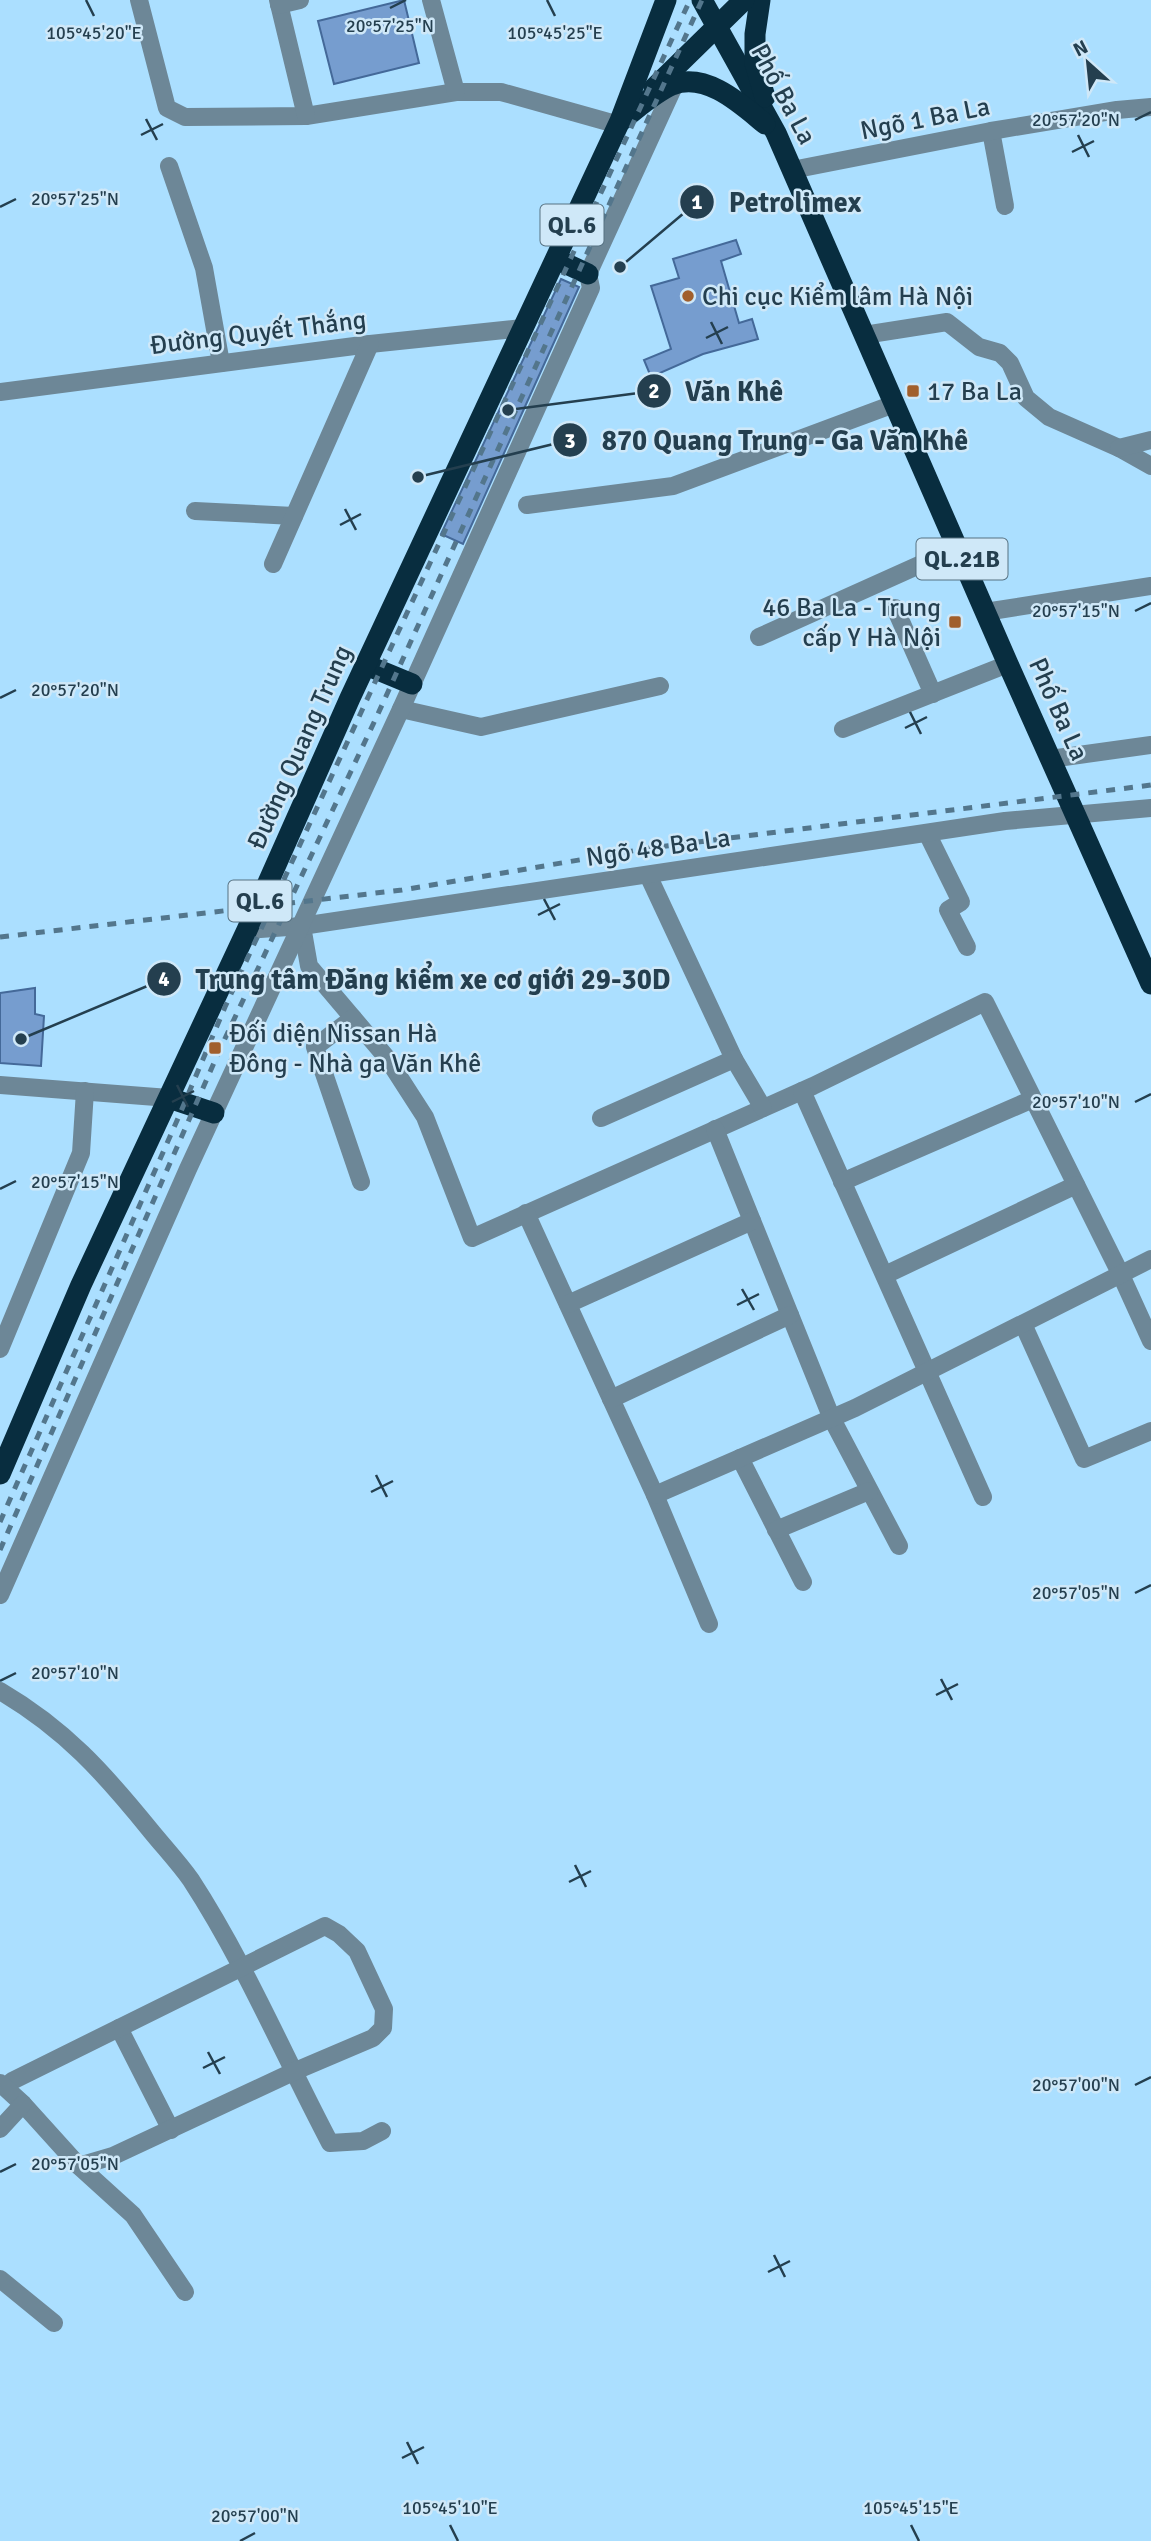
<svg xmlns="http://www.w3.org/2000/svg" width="1151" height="2541" font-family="Signika,sans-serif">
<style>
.building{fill:#769dcf;stroke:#446999;stroke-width:2}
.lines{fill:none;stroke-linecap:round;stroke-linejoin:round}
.minor{stroke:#6d8797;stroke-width:18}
.highway{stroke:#082d3f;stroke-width:21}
.rail{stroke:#53768c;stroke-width:5;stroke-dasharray:9 9;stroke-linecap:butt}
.ticks{fill:none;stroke:#243f4f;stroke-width:2.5}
.poi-dot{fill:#a15f2c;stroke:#cfe8f8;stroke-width:2.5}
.labels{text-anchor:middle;stroke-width:5;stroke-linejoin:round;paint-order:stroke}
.shield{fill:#cfe8f8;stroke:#577282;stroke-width:2}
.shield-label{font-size:24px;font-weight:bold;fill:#243f4f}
.street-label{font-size:26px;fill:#243f4f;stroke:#cfe8f8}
.poi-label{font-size:26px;fill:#243f4f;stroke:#cfe8f8;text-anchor:start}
.ticks-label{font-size:18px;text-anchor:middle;fill:#243f4f;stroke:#cfe8f8;stroke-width:5;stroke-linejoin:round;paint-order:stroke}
.leader{fill:none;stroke:#243f4f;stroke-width:2.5}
.callout-dot{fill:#243f4f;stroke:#cfe8f8;stroke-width:2.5}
.mark-label{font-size:21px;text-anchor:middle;font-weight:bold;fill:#fff}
.callout-label{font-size:28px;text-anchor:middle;font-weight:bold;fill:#243f4f;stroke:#cfe8f8;stroke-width:5;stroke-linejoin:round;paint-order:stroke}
</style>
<rect width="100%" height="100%" fill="#abdfff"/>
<!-- building -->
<g class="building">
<polygon points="404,0 419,63 334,84 318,21"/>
<polygon points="736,240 741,254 721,261 739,323 752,319 758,339 703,354 651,377 644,360 671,349 651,286 679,278 673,259"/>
<polygon points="561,279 579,287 463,544 441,534"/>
<polygon points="35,988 35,1014 44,1016 41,1066 0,1063 0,993"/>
</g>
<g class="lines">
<!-- minor -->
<g class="minor">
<polyline points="139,0 167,108 185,117 306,116 456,92 501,92 619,125"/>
<polyline points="278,0 306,116"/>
<polyline points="431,0 456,92"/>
<polyline points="279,5 300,0"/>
<polyline points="991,131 1005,206"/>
<polyline points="169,166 204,268 221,363"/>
<polyline points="792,170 991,131 1117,110 1151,107"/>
<polyline points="864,335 947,322 979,347 1000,353 1010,363 1026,398 1049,417 1119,448 1151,466"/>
<polyline points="0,392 370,344 523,328"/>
<polyline points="1119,448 1151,440"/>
<polyline points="527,505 673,486 894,404"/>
<polyline points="195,511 294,516"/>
<polyline points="273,564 370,344"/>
<polyline points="895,608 933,694"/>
<polyline points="985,612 1151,586"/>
<polyline points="759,637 957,548"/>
<polyline points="401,709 481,727 660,686"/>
<polyline points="843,729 1008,664"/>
<polyline points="1050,759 1151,745"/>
<polyline points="927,833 961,902 948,910 967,947"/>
<polyline points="648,875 734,1059"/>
<polyline points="302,926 309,966 387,1058 425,1117 472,1238 813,1086 985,1002 1121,1275 1151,1341"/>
<polyline points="247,930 302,926 1005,821 1151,808"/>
<polyline points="353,1018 315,1047 361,1182"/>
<polyline points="0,1085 169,1098"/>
<polyline points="802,1091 983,1497"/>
<polyline points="601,1118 734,1059 763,1108"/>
<polyline points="715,1129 832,1419 899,1546"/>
<polyline points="842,1182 1033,1099"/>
<polyline points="526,1213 655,1495 709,1624"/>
<polyline points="885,1275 1076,1185"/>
<polyline points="568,1304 752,1221"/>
<polyline points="1023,1324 1084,1459 1151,1431"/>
<polyline points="0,1349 81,1153 85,1091"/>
<polyline points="611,1399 790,1315"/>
<polyline points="740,1458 803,1582"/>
<polyline points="655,1495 855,1408 1151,1259"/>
<polyline points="776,1530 869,1491"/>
<polyline points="0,1595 188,1169 401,709 591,288 588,274 675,84"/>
<path d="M0,1691C65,1729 104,1773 151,1831C164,1847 179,1863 191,1880C245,1963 284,2056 330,2143L363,2141L382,2131"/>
<polyline points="119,2028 171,2130"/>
<polyline points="12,2081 325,1926 339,1934 357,1951 384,2009 383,2028 373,2038 293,2072 113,2156 79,2166"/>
<polyline points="0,2083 23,2104 79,2166 133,2215 185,2292"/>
<polyline points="0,2129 23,2104"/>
<polyline points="0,2279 54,2323"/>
</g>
<!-- highway -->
<g class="highway">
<polyline points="702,0 776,133 1008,664 1151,984"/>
<polyline points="760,0 755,34 755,63 765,97"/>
<polyline points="654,88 744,0"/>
<path d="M622,120C638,108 654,93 672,85C706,71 742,105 765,124"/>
<polyline points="556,259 588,274"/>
<polyline points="366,665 412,684"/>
<polyline points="169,1098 214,1113"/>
<polyline points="0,1474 81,1285 247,930 350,698 620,121 666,0"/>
</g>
<!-- rail -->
<g class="rail">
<polyline points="0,937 402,890 650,848 1151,785"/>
<polyline points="0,1522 179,1116 225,1007 690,0"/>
<polyline points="0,1550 221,1047 377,716 702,0"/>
</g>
</g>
<!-- ticks -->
<path class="ticks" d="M86,0L94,16M547,0L555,16M390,8L406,0M146,119L157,140M1135,120L1151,112M141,135L163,124M1078,135L1089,157M1072,152L1094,141M0,207L16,199M711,322L722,344M706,338L728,327M345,509L356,530M340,525L361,514M1135,611L1151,603M0,698L16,690M910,712L921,734M905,728L927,717M544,899L555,920M538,915L560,904M177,1085L188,1107M172,1102L194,1091M1135,1102L1151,1094M0,1189L16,1181M742,1289L754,1310M737,1305L759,1294M376,1475L387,1497M371,1492L393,1481M1135,1593L1151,1585M941,1679L952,1700M0,1681L16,1673M936,1695L958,1684M575,1865L586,1887M569,1882L591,1871M208,2052L220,2074M203,2068L225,2057M1135,2085L1151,2077M0,2172L16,2164M774,2255L785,2277M768,2272L790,2261M407,2442L418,2464M402,2458L424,2447M450,2525L458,2541M911,2525L919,2541M240,2541L255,2533"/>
<!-- markers -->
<g class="poi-dot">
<circle cx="688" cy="296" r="7"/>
<rect x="906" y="384" width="14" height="14" rx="3.5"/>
<rect x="948" y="615" width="14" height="14" rx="3.5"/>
<rect x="208" y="1041" width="14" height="14" rx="3.5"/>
</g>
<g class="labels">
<!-- shield labels -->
<g class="shield">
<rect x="540.5" y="204.5" width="63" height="41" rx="5"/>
<rect x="916.5" y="538.5" width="91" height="41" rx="5"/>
<rect x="228.5" y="880.5" width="63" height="41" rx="5"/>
</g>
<g class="shield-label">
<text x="572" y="233">QL.6</text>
<text x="962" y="567">QL.21B</text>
<text x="260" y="909">QL.6</text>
</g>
<!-- street labels -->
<g class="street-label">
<text transform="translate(784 94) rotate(62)" y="9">Phố Ba La</text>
<text transform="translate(925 118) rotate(-11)" y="9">Ngõ 1 Ba La</text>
<text transform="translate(258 332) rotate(-7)" y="9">Đường Quyết Thắng</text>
<text transform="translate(1059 709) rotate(66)" y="9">Phố Ba La</text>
<text transform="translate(299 747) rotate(-66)" y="9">Đường Quang Trung</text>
<text transform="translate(658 847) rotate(-8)" y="9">Ngõ 48 Ba La</text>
</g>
<!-- poi labels -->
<g class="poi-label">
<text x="702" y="305">Chi cục Kiểm lâm Hà Nội</text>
<text x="927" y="400">17 Ba La</text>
<text x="941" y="616" text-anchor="end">46 Ba La - Trung<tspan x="941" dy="30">cấp Y Hà Nội</tspan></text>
<text x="229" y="1042">Đối diện Nissan Hà<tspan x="229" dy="30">Đông - Nhà ga Văn Khê</tspan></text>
</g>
</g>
<g class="ticks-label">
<text x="390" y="32">20°57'25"N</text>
<text x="94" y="39">105°45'20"E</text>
<text x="555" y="39">105°45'25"E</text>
<text x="1076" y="126">20°57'20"N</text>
<text x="75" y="205">20°57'25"N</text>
<text x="1076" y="617">20°57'15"N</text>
<text x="75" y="696">20°57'20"N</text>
<text x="1076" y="1108">20°57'10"N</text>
<text x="75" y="1188">20°57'15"N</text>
<text x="1076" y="1599">20°57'05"N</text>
<text x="75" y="1679">20°57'10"N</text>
<text x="1076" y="2091">20°57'00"N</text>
<text x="75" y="2170">20°57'05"N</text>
<text x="450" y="2514">105°45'10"E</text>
<text x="911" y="2514">105°45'15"E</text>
<text x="255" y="2522">20°57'00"N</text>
</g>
<!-- callouts -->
<path class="leader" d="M620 267L697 202M508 410L654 391M418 477L570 440M21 1039L164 979"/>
<g class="callout-dot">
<circle cx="620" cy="267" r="7"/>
<circle cx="508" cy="410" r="7"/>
<circle cx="418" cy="477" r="7"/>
<circle cx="21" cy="1039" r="7"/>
<circle cx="697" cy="202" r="18"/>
<circle cx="654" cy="391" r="18"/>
<circle cx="570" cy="440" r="18"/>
<circle cx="164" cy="979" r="18"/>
</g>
<g class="mark-label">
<text x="697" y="209">1</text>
<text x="654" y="398">2</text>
<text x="570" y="448">3</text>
<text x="164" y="986">4</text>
</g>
<g class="callout-label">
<text x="795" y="212">Petrolimex</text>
<text x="734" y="401">Văn Khê</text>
<text x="785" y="450">870 Quang Trung - Ga Văn Khê</text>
<text x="433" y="989">Trung tâm Đăng kiểm xe cơ giới 29-30D</text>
</g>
<!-- north arrow -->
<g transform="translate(1088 63) rotate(333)" stroke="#cfe8f8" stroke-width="5" paint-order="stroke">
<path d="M0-5L12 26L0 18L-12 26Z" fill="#243f4f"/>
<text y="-10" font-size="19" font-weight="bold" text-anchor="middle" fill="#243f4f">N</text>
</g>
</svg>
